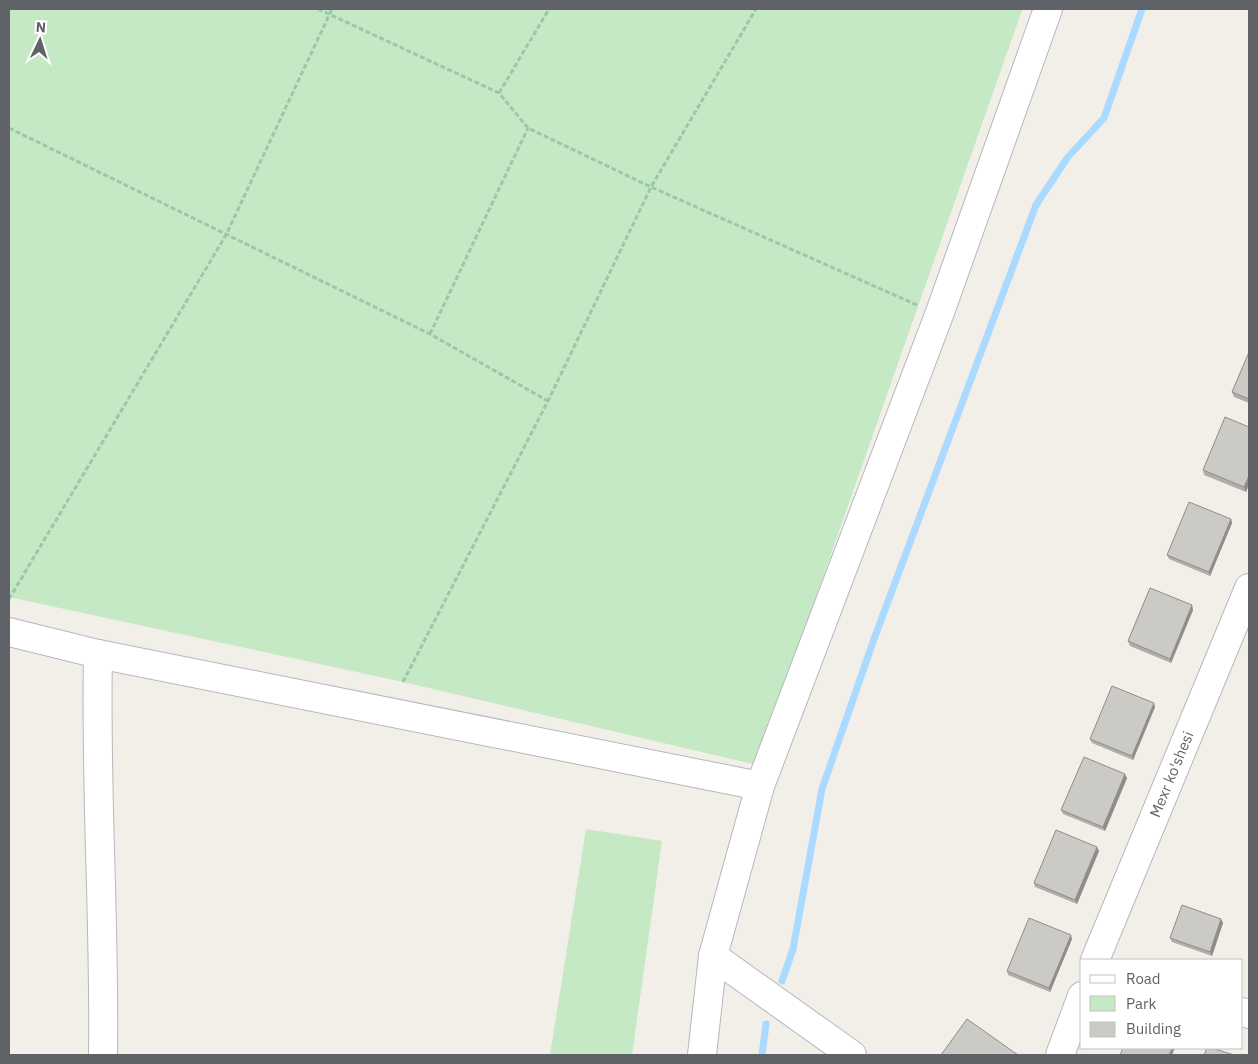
<svg xmlns="http://www.w3.org/2000/svg" width="1258" height="1064" font-family="'IBM Plex Sans',sans-serif">
<style>
.green{fill:#c5e8c5}
.lines{fill:none;stroke-linecap:round;stroke-linejoin:round}
.stream{stroke:#aadaff;stroke-width:7}
.minor-casing{stroke:#b5b8bc;stroke-width:30}
.path{stroke:#9cc7a9;stroke-width:3;stroke-dasharray:5 2.5;stroke-linecap:butt}
.minor{stroke:#fff;stroke-width:28}
.wall{fill:#afaea9}
.shaded-wall{fill:#8f8d8a}
.building{fill:#cccac5;stroke:#8f8d8a}
.labels{text-anchor:middle;stroke-width:4.5;stroke-linejoin:round;paint-order:stroke}
.street-label{font-size:15px;fill:#5f6368;stroke:#fff}
</style>
<rect width="100%" height="100%" fill="#f1efe8"/>
<!-- green -->
<g class="green">
<polygon points="9,9 1020,9 1022,10 757,765 403,682 9,597"/>
<polygon points="586,829 662,841 632,1055 550,1055"/>
</g>
<g class="lines">
<!-- stream -->
<g class="stream">
<polyline points="782,981 793,949 822,789 874,639 1036,205 1068,157 1104,118 1142,9"/>
<polyline points="762,1055 766,1024"/>
</g>
<!-- minor casing -->
<g class="minor-casing">
<g id="minor">
<polyline points="9,632 98,654 760,786"/>
<path d="M98,654C95,788 105,921 103,1055"/>
<polyline points="713,956 852,1055"/>
<path id="s1" d="M1095,960L1249,588"/>
<polyline points="1242,1012 1249,1014"/>
<polyline points="702,1055 713,956 760,786 939,315 1048,9"/>
<polyline points="1060,1055 1082,996"/>
</g>
</g>
<!-- path -->
<g class="path">
<polyline points="318,9 499,93 528,128 651,187 917,305"/>
<polyline points="499,93 549,9"/>
<polyline points="9,128 430,334 548,401"/>
<polyline points="430,334 528,128"/>
<polyline points="9,599 226,235 332,9"/>
<polyline points="403,682 548,401 651,187 756,9"/>
</g>
<!-- minor -->
<use href="#minor" class="minor"/>
</g>
<!-- wall -->
<g class="wall">
<polygon points="1249,352 1249,403 1234,397 1232,392"/>
<polygon points="1249,427 1249,484 1246,492 1204,475 1203,470"/>
<polygon points="1231,519 1232,523 1210,576 1169,559 1167,555"/>
<polygon points="1192,605 1193,610 1171,663 1130,646 1128,641"/>
<polygon points="1155,707 1133,760 1092,743 1090,739"/>
<polygon points="1127,778 1105,831 1063,814 1061,810"/>
<polygon points="1099,851 1077,904 1035,887 1034,883"/>
<polygon points="1221,919 1223,923 1212,956 1172,942 1170,938"/>
<polygon points="1072,939 1050,992 1008,975 1007,971"/>
</g>
<!-- shaded-wall -->
<g class="shaded-wall">
<polygon points="1249,476 1249,484 1246,492 1244,487"/>
<polygon points="1231,519 1232,523 1210,576 1209,572"/>
<polygon points="1192,605 1193,610 1171,663 1170,659"/>
<polygon points="1154,703 1155,707 1133,760 1132,756"/>
<polygon points="1125,774 1127,778 1105,831 1103,827"/>
<polygon points="1097,847 1099,851 1077,904 1075,900"/>
<polygon points="1221,919 1223,923 1212,956 1210,952"/>
<polygon points="1071,935 1072,939 1050,992 1049,988"/>
<polygon points="1172,1048 1175,1048 1172,1055 1169,1055"/>
</g>
<!-- building -->
<g class="building">
<polygon points="1249,352 1249,399 1232,392"/>
<polygon points="1225,417 1249,427 1249,476 1244,487 1203,470"/>
<polygon points="1189,502 1231,519 1209,572 1167,555"/>
<polygon points="1150,588 1192,605 1170,659 1128,641"/>
<polygon points="1112,686 1154,703 1132,756 1090,739"/>
<polygon points="1084,757 1125,774 1103,827 1061,810"/>
<polygon points="1056,830 1097,847 1075,900 1034,883"/>
<polygon points="1182,905 1221,919 1210,952 1170,938"/>
<polygon points="1029,918 1071,935 1049,988 1007,971"/>
<polygon points="967,1019 1018,1055 941,1055"/>
<polygon points="1123,1048 1172,1048 1169,1055 1120,1055"/>
<polygon points="1207,1048 1212,1048 1234,1055 1204,1055"/>
</g>
<g class="labels">
<!-- street labels -->
<g class="street-label">
<text dy="5" stroke="none"><textPath href="#s1" startOffset="201">Mexr ko'shesi</textPath></text>
</g>
</g>
<!-- border -->
<rect width="1258" height="1064" fill="none" stroke="#5f6368" stroke-width="20"/>
<!-- legend -->
<rect x="1080" y="959" width="162" height="90" fill="#ffffff" stroke="#bfc1c3"/>
<rect x="1090" y="975" width="25" height="8" fill="#ffffff" stroke="#bfc1c3"/>
<text x="1126" y="984" font-size="15" fill="#5f6368">Road</text>
<rect x="1090" y="996" width="25" height="15" fill="#c5e8c5" stroke="#bfc1c3"/>
<text x="1126" y="1009" font-size="15" fill="#5f6368">Park</text>
<rect x="1090" y="1022" width="25" height="15" fill="#cccac5" stroke="#bfc1c3"/>
<text x="1126" y="1034" font-size="15" fill="#5f6368">Building</text>
<!-- north arrow -->
<g transform="translate(40 40) rotate(4)" stroke="#ffffff" stroke-width="4" paint-order="stroke">
<path d="M0-4L9 19L0 12L-9 19Z" fill="#5f6368"/>
<text y="-8" font-size="14" font-weight="bold" text-anchor="middle" fill="#5f6368">N</text>
</g>
</svg>
